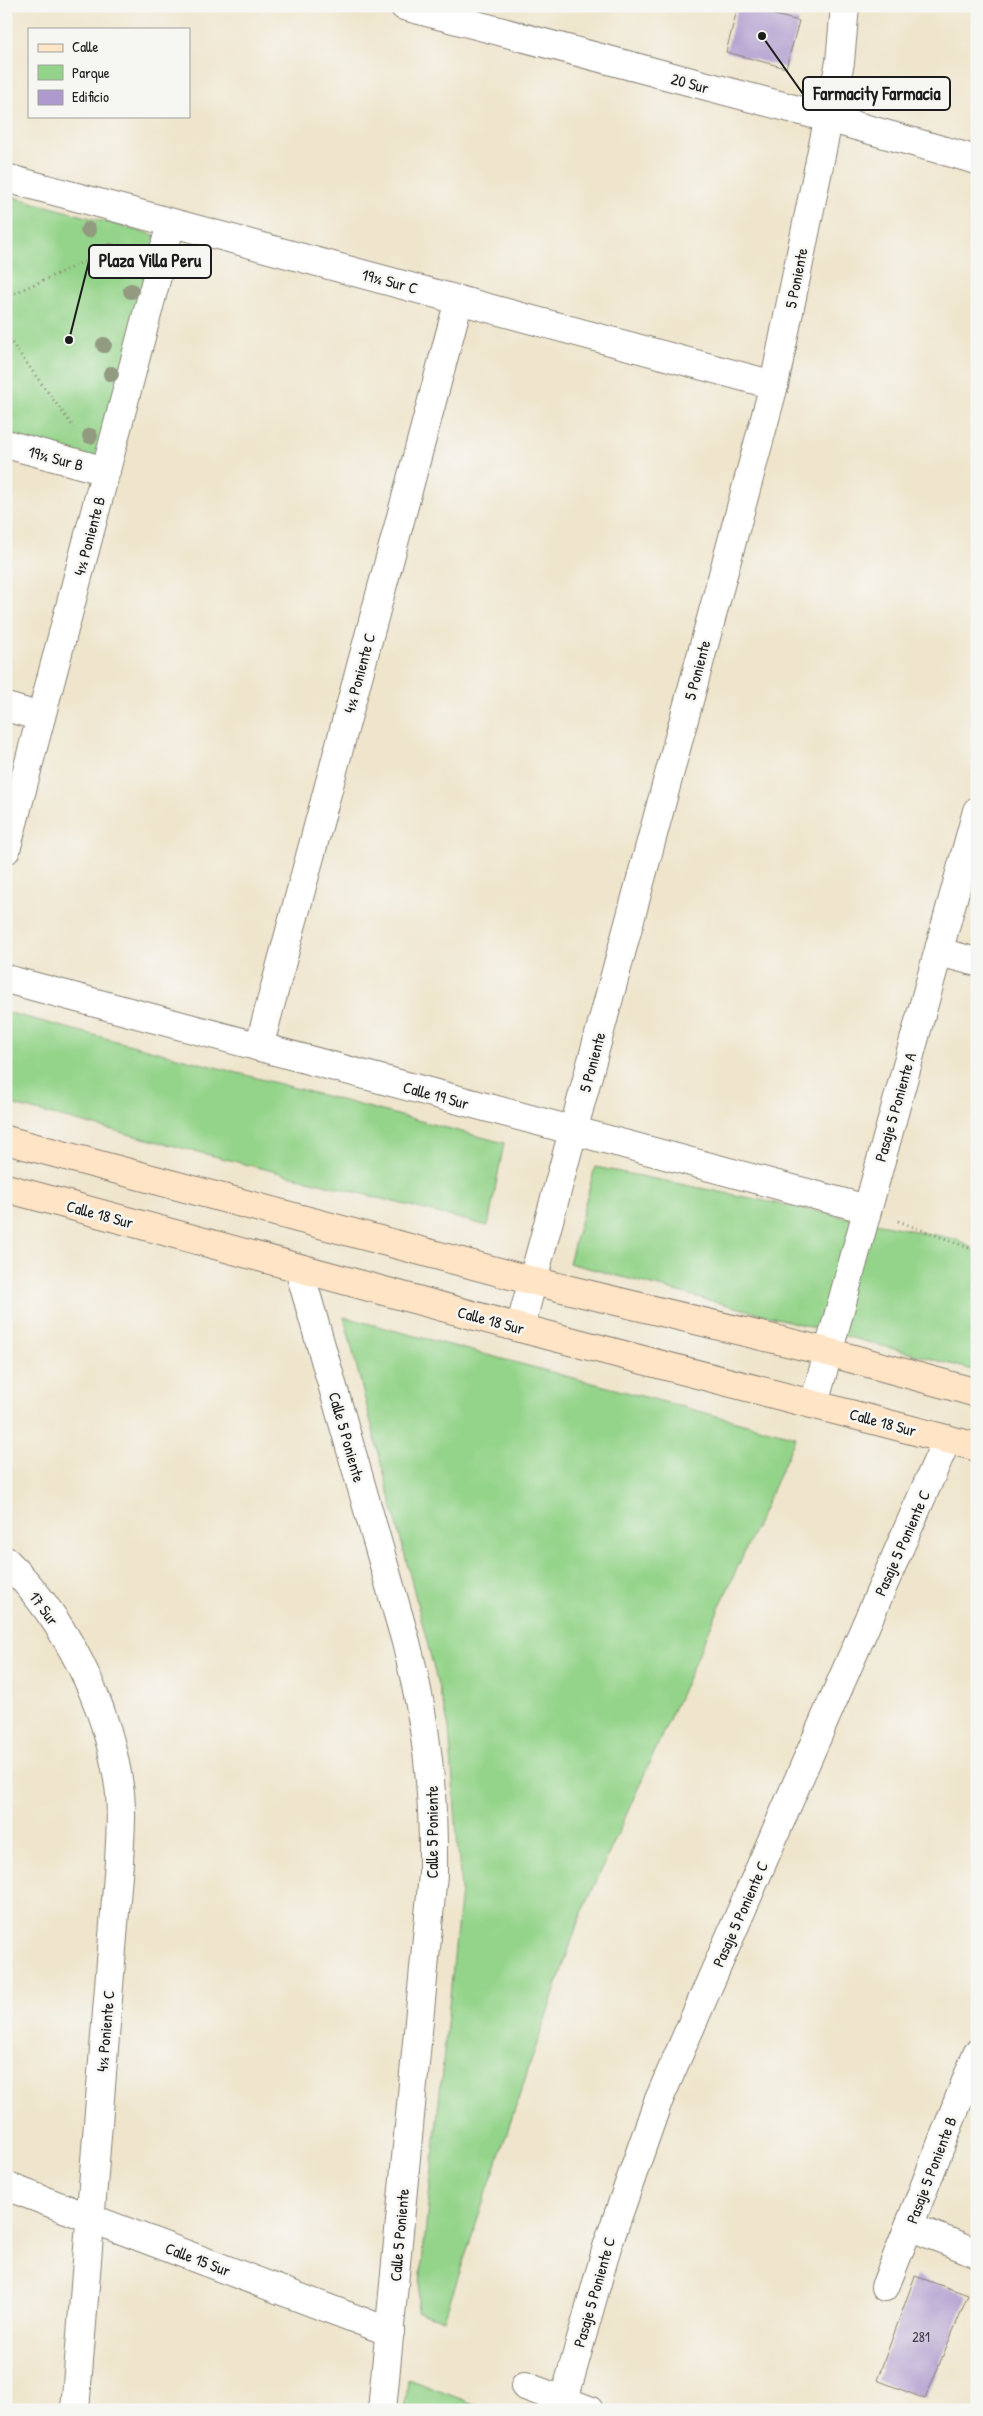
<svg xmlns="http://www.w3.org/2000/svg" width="983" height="2416" font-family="'Patrick Hand',sans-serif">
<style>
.green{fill:#94d48a;stroke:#587853}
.building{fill:#ae9acd}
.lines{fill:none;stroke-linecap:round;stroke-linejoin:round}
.minor-casing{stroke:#868074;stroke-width:30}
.tertiary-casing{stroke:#868074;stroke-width:30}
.secondary-casing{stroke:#868074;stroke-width:30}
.path{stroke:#868074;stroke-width:3;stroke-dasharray:1 4;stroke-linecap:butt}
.minor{stroke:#fff;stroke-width:28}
.tertiary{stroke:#fff;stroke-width:28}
.secondary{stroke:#ffe4c6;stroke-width:28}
.tree{fill:#929a80}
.labels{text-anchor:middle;stroke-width:5;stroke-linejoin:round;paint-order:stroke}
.number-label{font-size:14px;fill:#403c48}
.street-label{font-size:16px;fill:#1c1c1c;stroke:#f6f6f2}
.leader{fill:none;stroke:#1c1c1c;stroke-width:2}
.callout-dot{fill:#1c1c1c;stroke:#f6f6f2;stroke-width:2}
.callout{fill:#f6f6f2;stroke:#1c1c1c;stroke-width:2}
.callout-label{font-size:18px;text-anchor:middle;font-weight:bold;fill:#1c1c1c}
</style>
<rect width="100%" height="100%" fill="#f6f6f2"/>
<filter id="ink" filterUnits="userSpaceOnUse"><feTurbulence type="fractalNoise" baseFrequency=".02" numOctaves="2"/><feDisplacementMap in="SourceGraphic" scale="10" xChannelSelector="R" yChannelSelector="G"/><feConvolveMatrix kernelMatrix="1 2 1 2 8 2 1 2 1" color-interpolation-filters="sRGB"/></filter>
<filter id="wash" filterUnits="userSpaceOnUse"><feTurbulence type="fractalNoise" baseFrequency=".0096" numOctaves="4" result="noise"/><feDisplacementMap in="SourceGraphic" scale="20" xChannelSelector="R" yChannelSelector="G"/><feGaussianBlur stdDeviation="1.12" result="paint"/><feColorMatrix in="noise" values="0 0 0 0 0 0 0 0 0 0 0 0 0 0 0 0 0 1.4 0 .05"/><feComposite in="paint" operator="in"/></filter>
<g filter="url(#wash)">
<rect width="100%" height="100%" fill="#efe5cc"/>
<!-- green -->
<g class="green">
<polygon points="6,195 161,237 98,468 6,443"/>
<polygon points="6,1012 504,1143 488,1226 6,1103"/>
<polygon points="595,1167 955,1239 977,1251 977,1371 569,1263"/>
<polygon points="344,1317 796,1437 578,1922 444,2319 417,2312 461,1890 449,1728"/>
<polygon points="408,2379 490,2410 405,2410"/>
</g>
<g id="blocks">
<!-- building -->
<g class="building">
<polygon points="738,6 799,21 786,68 726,52"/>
<polygon points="915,2276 968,2295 925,2399 877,2380"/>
</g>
</g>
</g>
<g filter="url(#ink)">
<use href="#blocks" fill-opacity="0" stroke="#868074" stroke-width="1"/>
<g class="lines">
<!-- minor casing -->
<g class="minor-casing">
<g id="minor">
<polyline points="404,6 828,118 977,160"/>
<polyline points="6,178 774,385"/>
<polyline points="6,444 106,471"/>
<polyline points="6,707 41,717"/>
<polyline points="6,850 171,223"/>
<polyline points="939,952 977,962"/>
<polyline points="6,979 867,1209"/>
<polyline points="259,1047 459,300"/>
<path d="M299,1269L406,1642C427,1724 434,1790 433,1874L382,2410"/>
<polyline points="814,1404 977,811"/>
<path d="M6,1561C66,1620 107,1703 119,1786C123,1811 120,1837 119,1862L75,2410"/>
<polyline points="6,2186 390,2332"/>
<polyline points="909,2226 977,2253"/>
<polyline points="885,2287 977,2053"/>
<polyline points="525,2386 589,2410"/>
<polyline points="564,2400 607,2247 657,2104 947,1439"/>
</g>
</g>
<!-- tertiary casing -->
<g class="tertiary-casing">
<polyline id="tertiary" points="520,1328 774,385 840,62 845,6"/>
</g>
<!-- secondary casing -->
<g class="secondary-casing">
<g id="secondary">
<polyline points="6,1140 533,1281 828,1352 977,1393"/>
<polyline points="6,1188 520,1328 977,1447"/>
</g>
</g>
<!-- path -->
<g class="path">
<polyline points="6,297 123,244"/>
<polyline points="6,335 74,428"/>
<polyline points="898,1221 977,1251"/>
</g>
<!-- minor -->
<use href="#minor" class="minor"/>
<!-- tertiary -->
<use href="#tertiary" class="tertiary"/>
<!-- secondary -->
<use href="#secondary" class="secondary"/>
</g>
<!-- trees -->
<g class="tree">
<circle cx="88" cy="230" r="8"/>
<circle cx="110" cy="251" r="8"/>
<circle cx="131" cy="291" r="8"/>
<circle cx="104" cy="345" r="8"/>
<circle cx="111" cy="374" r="8"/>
<circle cx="90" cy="436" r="8"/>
</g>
</g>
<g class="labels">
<!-- number labels -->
<g class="number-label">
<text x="921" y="2342">281</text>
</g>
<!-- street labels -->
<g class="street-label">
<text transform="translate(690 83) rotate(15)" y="6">20 Sur</text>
<text transform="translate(796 278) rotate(-79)" y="6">5 Poniente</text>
<text transform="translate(390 281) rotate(15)" y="6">19½ Sur C</text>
<text transform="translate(56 458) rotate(15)" y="6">19½ Sur B</text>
<text transform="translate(89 536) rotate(-75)" y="6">4½ Poniente B</text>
<text transform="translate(697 670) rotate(-75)" y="6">5 Poniente</text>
<text transform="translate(359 673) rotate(-75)" y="6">4½ Poniente C</text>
<text transform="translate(592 1062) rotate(-75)" y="6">5 Poniente</text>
<text transform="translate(436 1095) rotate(15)" y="6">Calle 19 Sur</text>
<text transform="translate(895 1107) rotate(-74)" y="6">Pasaje 5 Poniente A</text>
<text transform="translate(100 1214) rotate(15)" y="6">Calle 18 Sur</text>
<text transform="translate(491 1320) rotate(15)" y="6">Calle 18 Sur</text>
<text transform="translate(883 1422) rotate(15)" y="6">Calle 18 Sur</text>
<text transform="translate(347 1437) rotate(74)" y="6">Calle 5 Poniente</text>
<text transform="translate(902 1543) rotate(-66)" y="6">Pasaje 5 Poniente C</text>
<text transform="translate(44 1608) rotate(54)" y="6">17 Sur</text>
<text transform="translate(432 1832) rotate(-90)" y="6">Calle 5 Poniente</text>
<text transform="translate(740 1914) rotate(-66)" y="6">Pasaje 5 Poniente C</text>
<text transform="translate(105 2031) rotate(-85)" y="6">4½ Poniente C</text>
<text transform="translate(931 2170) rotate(-69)" y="6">Pasaje 5 Poniente B</text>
<text transform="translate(399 2235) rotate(-85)" y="6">Calle 5 Poniente</text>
<text transform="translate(198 2259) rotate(21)" y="6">Calle 15 Sur</text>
<text transform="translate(594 2292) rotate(-74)" y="6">Pasaje 5 Poniente C</text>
</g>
</g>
<!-- callouts -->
<path class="leader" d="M762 36L803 94M69 340L89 261"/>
<g class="callout-dot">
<circle cx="762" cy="36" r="5"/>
<circle cx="69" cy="340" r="5"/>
</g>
<g class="callout">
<rect x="803" y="77" width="147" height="33" rx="5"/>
<rect x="89" y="245" width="122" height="33" rx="5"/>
</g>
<g class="callout-label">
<text x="877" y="100">Farmacity Farmacia</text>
<text x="150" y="267">Plaza Villa Peru</text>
</g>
<!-- margin -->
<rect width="983" height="2416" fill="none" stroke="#f6f6f2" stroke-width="25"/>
<!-- legend -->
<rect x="28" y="28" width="162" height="90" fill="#f6f6f2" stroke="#9f9f9c"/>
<rect x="38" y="44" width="25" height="8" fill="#ffe4c6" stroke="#9f9f9c"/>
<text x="72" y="52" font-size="15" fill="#1c1c1c">Calle</text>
<rect x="38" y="65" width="25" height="15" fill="#94d48a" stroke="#9f9f9c"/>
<text x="72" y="78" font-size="15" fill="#1c1c1c">Parque</text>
<rect x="38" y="90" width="25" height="15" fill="#ae9acd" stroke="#9f9f9c"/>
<text x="72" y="102" font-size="15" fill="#1c1c1c">Edificio</text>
</svg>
